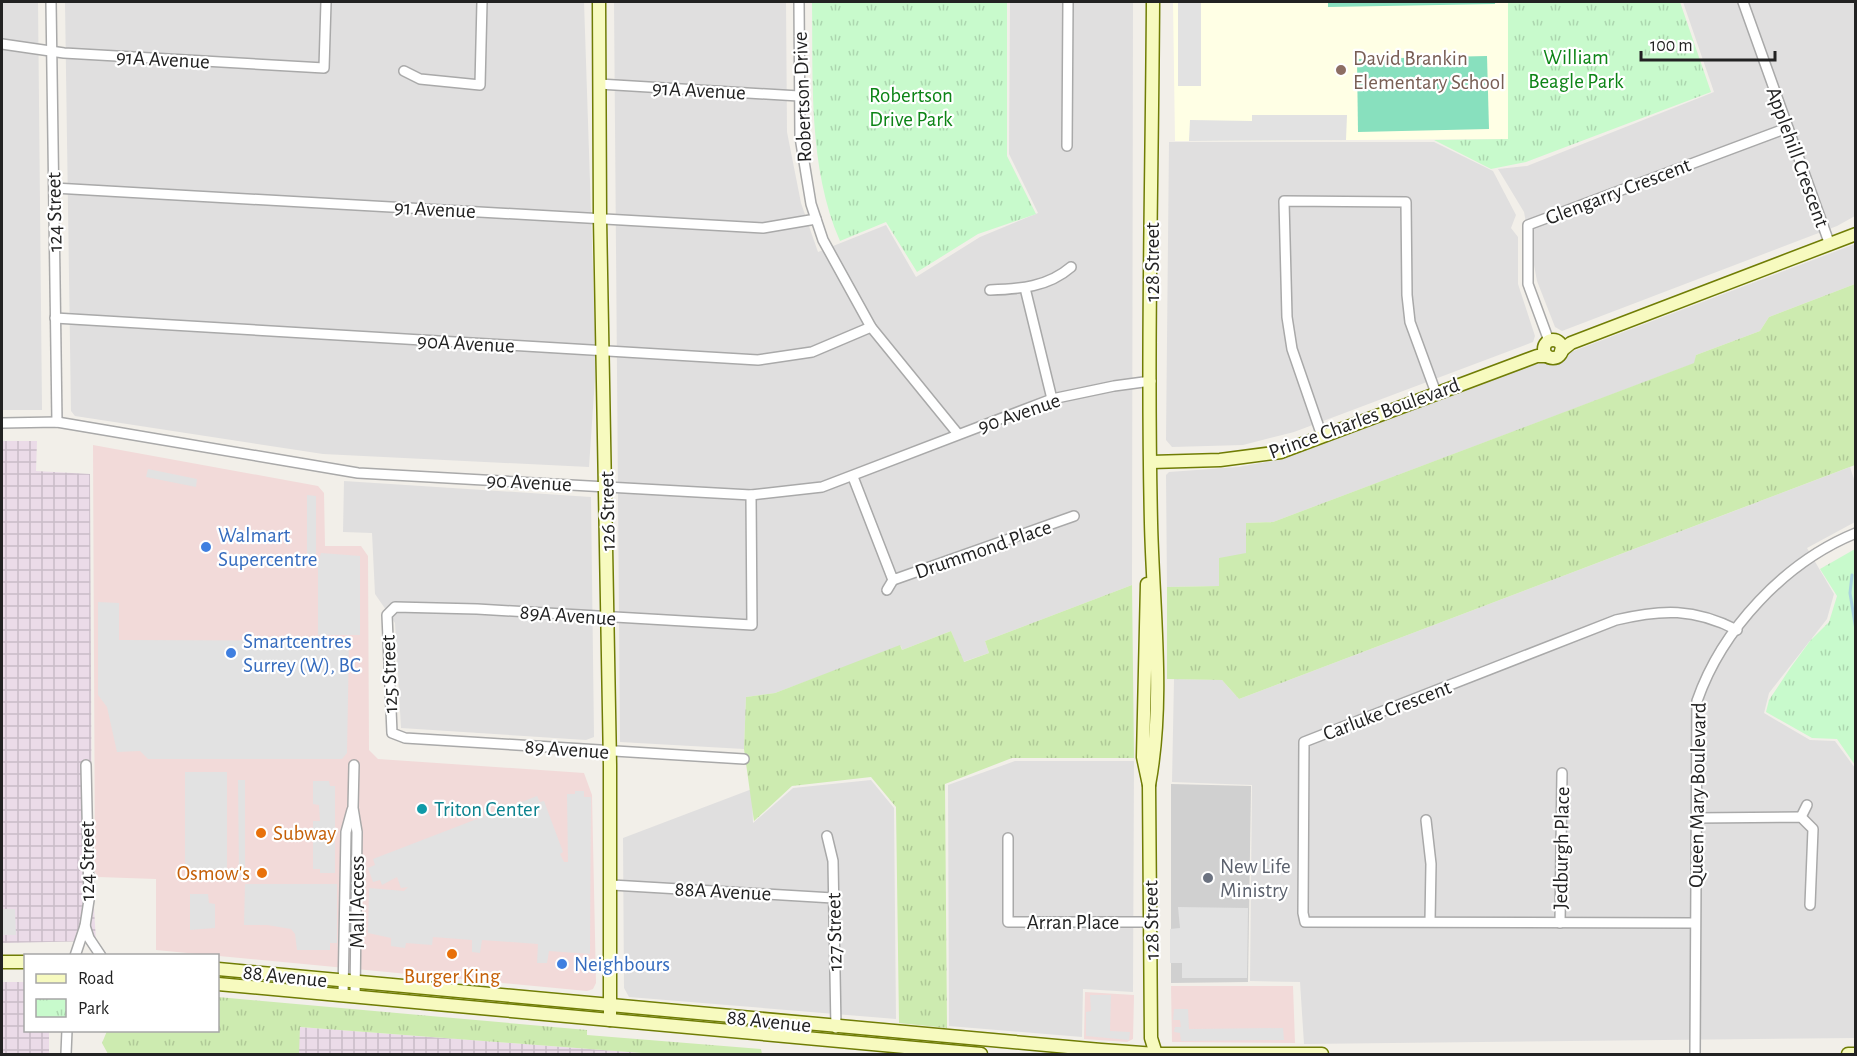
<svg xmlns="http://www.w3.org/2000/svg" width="1857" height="1056" font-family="'Alegreya Sans',sans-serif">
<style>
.residential{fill:#e0dfdf}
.commercial{fill:#f2dad9}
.industrial{fill:url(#industrial-grid)}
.education{fill:#ffffe5}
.religious{fill:#d0d0d0}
.grass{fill:url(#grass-tufts)}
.park{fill:url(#park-tufts)}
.pitch{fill:#88e0be}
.parking{fill:#e2e2e2}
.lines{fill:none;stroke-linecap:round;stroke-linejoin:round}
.stream{stroke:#aad3df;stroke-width:3}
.street-casing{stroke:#a9a9a9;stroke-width:12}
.secondary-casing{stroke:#707d05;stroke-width:15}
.street{stroke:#fff;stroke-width:9}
.secondary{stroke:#f7fabf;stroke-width:12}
.education-dot{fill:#8d6e63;stroke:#fff;stroke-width:2}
.shop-dot{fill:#3f7fe0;stroke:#fff;stroke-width:2}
.culture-dot{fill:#0f9aa8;stroke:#fff;stroke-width:2}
.food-dot{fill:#e8710a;stroke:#fff;stroke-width:2}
.worship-dot{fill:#6b7280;stroke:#fff;stroke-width:2}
.labels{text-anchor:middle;stroke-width:4.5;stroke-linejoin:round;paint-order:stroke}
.park-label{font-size:21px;fill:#0c8416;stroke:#fff}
.education-label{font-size:21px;fill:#785e54;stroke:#fff;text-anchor:start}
.street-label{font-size:21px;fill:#222;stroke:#fff}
.shop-label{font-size:21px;fill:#366cbe;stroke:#fff;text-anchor:start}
.culture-label{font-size:21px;fill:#0d838f;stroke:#fff;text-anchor:start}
.food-label{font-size:21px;fill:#c56008;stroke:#fff;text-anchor:start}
.worship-label{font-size:21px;fill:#5b616d;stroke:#fff;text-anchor:start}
</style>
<defs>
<pattern id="industrial-grid" width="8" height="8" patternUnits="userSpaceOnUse" patternTransform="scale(1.5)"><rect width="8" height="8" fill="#ebdbe8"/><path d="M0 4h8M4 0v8" fill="none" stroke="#c9bcc7"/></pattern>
<pattern id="grass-tufts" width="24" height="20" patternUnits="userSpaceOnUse" patternTransform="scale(1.5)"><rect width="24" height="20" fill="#cdebb0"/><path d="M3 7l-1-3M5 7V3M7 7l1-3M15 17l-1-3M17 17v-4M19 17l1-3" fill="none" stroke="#b0c997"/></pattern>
<pattern id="park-tufts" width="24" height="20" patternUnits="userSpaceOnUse" patternTransform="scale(1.5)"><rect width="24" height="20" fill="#c8facc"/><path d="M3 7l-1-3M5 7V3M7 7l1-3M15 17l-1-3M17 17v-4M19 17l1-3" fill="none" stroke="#acd6af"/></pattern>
</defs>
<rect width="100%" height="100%" fill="#f2efe9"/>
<!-- residential -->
<g class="residential">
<polygon points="2,2 38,2 42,410 2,410"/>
<polygon points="65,2 584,2 596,363 589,467 323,454 75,416 71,411"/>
<polygon points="614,2 786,2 787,132 801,203 818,252 886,225 916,277 980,237 1038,213 1009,154 1010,2 1133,2 1132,585 985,641 989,653 963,662 951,631 902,650 901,646 775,693 746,697 744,749 620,742"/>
<polygon points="1683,2 1855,2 1855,216 1837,226 1562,331 1555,327 1537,281 1524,212 1498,169 1527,166 1714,92"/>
<polygon points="1169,142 1434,142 1493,171 1516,215 1511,228 1518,237 1518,284 1535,336 1533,342 1294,432 1243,445 1172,447 1166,440"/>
<polygon points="1855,244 1855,284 1769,317 1760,331 1696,355 1695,363 1273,522 1246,523 1246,553 1219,586 1167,587 1166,475 1169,472 1238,467 1284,459 1533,365 1557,361 1571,352"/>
<polygon points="1850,467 1855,482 1855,522 1807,548 1834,594 1827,619 1769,693 1764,713 1810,740 1835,741 1855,768 1855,1038 1304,1044 1300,982 1250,981 1252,785 1172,782 1174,679 1222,680 1239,699"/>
<polygon points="344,481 591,497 594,737 586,740 401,728 395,623 375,594 372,533 343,532"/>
<polygon points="1015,761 1134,761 1133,992 1083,989 1082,1037 949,1026 948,785"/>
<polygon points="871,780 894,808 896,1019 629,997 624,988 623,838 752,789 753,823 793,788"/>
</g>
<!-- commercial -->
<g class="commercial">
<polygon points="93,445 318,486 324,493 325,546 361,546 368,556 369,750 378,759 584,773 592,795 596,983 593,989 587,991 156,950 156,879 98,877 95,872"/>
<polygon points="1171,986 1293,986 1295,1043 1172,1042"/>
<polygon points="1085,992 1134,995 1133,1039 1127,1042 1084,1039"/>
</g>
<!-- industrial -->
<g class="industrial">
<polygon points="2,441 37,441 36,471 90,474 92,875 96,941 2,943"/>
<polygon points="2,982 25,982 26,1030 49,1031 49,1054 2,1054"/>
<polygon points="299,1027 655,1054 299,1054"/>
</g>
<!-- education -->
<polygon class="education" points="1173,2 1508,2 1508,139 1175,141"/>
<!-- religious -->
<polygon class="religious" points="1171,784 1251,786 1248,982 1171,983"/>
<!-- grass -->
<g class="grass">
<polygon points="1855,284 1855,465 1239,699 1222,680 1167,679 1167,587 1219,586 1219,558 1246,553 1246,523 1273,522 1694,363 1696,355 1760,331 1769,317"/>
<polygon points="1132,585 1134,758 1012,758 945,784 947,1028 899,1023 896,807 871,777 792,786 754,821 744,749 746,697 775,693 900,645 902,650 951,631 964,662 989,653 985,641"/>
<polygon points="218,997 587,1030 587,1035 761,1049 762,1054 655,1054 300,1027 299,1054 108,1054 102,1043 107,1031 218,1030"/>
</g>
<!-- park -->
<g class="park">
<path d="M812,2H1007V156L1036,214L978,234L917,272L886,222L840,241C808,168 813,80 812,2Z"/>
<polygon points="1508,2 1680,2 1711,92 1526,162 1491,169 1434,140 1508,139"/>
<polygon points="1855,549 1855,765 1837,739 1812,738 1766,712 1769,700 1791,667 1810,641 1829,622 1837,596 1820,569"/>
</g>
<!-- pitch -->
<g class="pitch">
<polygon points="1328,2 1495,2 1495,4 1328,7"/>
<polygon points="1487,56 1489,129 1358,132 1357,59"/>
</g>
<!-- parking -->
<g class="parking">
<rect x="1178" y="2" width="23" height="84"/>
<polygon points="1252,115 1347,115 1346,140 1189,141 1190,120 1252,121"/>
<polygon points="148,469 197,479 196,487 146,477"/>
<polygon points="307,495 316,496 316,554 307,554"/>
<polygon points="321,553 360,556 360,635 318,635 318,562"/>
<polygon points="98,602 119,603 119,640 349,641 347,753 342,759 148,759 140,751 117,752 107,707 98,695"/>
<rect x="185" y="772" width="42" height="97"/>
<polygon points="238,780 245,780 245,875 239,875"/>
<polygon points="313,781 329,781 330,786 335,786 335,873 320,873 320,869 313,869 313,821 320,821 319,805 313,804"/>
<polygon points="575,791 584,791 584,797 591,797 590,954 549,951 547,963 537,963 538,944 482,940 480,953 472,952 472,940 433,937 432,945 406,943 405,948 391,946 391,938 368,933 369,888 404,891 408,887 401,888 397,877 382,885 380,880 373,882 368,868 375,865 373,859 537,796 540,802 544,801 563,852 560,854 564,862 568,862 567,794 575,794"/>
<polygon points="245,884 337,884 337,943 330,943 330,950 297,950 295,934 291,929 267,925 244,925"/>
<polygon points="190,894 208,894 209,903 215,904 215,928 190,930"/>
<polygon points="1178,907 1248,908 1247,978 1182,978 1182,963 1170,963 1170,929 1180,928"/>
<polygon points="2,909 15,909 16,935 2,935"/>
<polygon points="1090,995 1111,995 1110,1031 1130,1032 1129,1040 1086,1036 1086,1012 1091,1011"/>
<polygon points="1174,1009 1188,1009 1189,1029 1283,1028 1284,1040 1181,1041 1180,1033 1174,1032 1175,1027 1181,1027 1180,1020 1173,1020"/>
</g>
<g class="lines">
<!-- stream -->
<polyline class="stream" points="1852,575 1850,593 1856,630"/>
<!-- street casing -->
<g class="street-casing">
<g id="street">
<polyline points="51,2 57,422"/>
<polyline points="799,2 800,137 811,204 823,240 871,327 958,434"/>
<polyline points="1743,2 1830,245"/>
<polyline points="2,44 64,53 324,68 326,2"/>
<polyline points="404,71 420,79 480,85 482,2"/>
<polyline points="599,84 799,96"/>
<polyline points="1067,146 1068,2"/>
<polyline points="54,188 763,228 816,219"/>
<polyline points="1025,288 1052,399"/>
<path d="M990,290C1020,289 1048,287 1071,267"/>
<polyline points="55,318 758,360 812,352 871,327"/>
<polyline points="1549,341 1528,284 1528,225 1787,128"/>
<polyline points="2,423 57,422 358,473 751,495 822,487 1052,399 1114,386 1151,381"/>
<polyline points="1322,436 1292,349 1287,317 1284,201 1406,202 1407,295 1410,322 1436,393"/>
<polyline points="853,477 893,580 1074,516"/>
<polyline points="887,590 893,580"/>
<polyline points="744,759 405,738 392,733 387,615 395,607 477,609 752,625 751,495"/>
<polyline points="354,765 353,808 357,832 355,997"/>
<polyline points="1801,817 1807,805"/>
<polyline points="1695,818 1801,817 1813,829 1810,905"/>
<polyline points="1426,820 1431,864 1430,921"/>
<polyline points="827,836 833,861 836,1028"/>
<polyline points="1008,838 1008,922 1150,922"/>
<polyline points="612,885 833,898"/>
<polyline points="1560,923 1562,773"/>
<path d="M1694,923L1305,922L1303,913L1304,742L1616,620C1662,609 1694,608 1737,630"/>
<polyline points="85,926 89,938 101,956"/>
<polyline points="75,956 85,926 89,900 86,765"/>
<polyline points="343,995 346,832 352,810"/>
<polyline points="66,1054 67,1030"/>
<path d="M1695,1054L1697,701C1722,629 1785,562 1856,533"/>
</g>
</g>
<!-- secondary casing -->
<g class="secondary-casing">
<g id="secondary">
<polyline points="599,2 600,218 610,765 610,1020"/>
<circle cx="1553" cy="349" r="9"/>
<polyline points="1561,351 1571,343 1856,234"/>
<polyline points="1151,462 1220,460 1281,452 1537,356 1547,356"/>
<polyline points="1147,584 1143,757 1149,785 1151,1038 1156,1054"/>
<path d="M1149,785C1165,700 1153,609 1151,523C1147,349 1152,175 1153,2"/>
<polyline points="2,962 26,962"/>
<polyline points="218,969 1101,1050 1156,1054 1322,1054"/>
<polyline points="218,984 981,1054"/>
<polyline points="1848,1054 1856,1054"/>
</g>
</g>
<!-- street -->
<use href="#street" class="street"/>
<!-- secondary -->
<use href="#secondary" class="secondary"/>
</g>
<!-- markers -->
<circle class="education-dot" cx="1341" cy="70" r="6"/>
<g class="shop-dot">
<circle cx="206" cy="547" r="6"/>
<circle cx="231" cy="653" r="6"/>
<circle cx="562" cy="964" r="6"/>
</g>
<circle class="culture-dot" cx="422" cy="809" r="6"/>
<g class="food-dot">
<circle cx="261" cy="833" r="6"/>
<circle cx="262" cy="873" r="6"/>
<circle cx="452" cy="954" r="6"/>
</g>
<circle class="worship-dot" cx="1208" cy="878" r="6"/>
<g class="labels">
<!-- park labels -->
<g class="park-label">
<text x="1576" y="64">William<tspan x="1576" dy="24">Beagle Park</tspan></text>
<text x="911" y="102">Robertson<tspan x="911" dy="24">Drive Park</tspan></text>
</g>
<!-- education labels -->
<g class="education-label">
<text x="1353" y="65">David Brankin<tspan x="1353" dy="24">Elementary School</tspan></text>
</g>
<!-- street labels -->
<g class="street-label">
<text transform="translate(163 59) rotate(3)" y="7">91A Avenue</text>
<text transform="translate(699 90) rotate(3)" y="7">91A Avenue</text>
<text transform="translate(802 97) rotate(-92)" y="7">Robertson Drive</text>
<text transform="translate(1798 157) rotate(70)" y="7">Applehill Crescent</text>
<text transform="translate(1618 191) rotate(-21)" y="7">Glengarry Crescent</text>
<text transform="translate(435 209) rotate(3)" y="7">91 Avenue</text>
<text transform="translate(54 212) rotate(-91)" y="7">124 Street</text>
<text transform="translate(1152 262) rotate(-90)" y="7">128 Street</text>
<text transform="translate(466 343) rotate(3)" y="7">90A Avenue</text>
<text transform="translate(1019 413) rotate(-19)" y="7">90 Avenue</text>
<text transform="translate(1364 418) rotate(-20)" y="7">Prince Charles Boulevard</text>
<text transform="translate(529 482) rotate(3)" y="7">90 Avenue</text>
<text transform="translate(607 511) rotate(-91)" y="7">126 Street</text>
<text transform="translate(983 549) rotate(-19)" y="7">Drummond Place</text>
<text transform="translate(568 615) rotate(4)" y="7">89A Avenue</text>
<text transform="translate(389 674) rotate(-92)" y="7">125 Street</text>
<text transform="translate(1387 710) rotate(-21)" y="7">Carluke Crescent</text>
<text transform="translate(567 749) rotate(4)" y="7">89 Avenue</text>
<text transform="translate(1697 795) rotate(-89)" y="7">Queen Mary Boulevard</text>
<text transform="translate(1561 848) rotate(-89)" y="7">Jedburgh Place</text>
<text transform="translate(87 861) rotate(-90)" y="7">124 Street</text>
<text transform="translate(723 891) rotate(3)" y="7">88A Avenue</text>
<text transform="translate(357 902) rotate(-90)" y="7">Mall Access</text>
<text transform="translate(1151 920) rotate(-91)" y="7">128 Street</text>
<text x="1073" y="929">Arran Place</text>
<text transform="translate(834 932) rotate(-91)" y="7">127 Street</text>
<text transform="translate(285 976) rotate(6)" y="7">88 Avenue</text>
<text transform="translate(769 1021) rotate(6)" y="7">88 Avenue</text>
</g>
<!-- shop labels -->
<g class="shop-label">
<text x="218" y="542">Walmart<tspan x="218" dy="24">Supercentre</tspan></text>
<text x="243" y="648">Smartcentres<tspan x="243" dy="24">Surrey (W), BC</tspan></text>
<text x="574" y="971">Neighbours</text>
</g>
<!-- culture labels -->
<g class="culture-label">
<text x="434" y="816">Triton Center</text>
</g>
<!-- food labels -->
<g class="food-label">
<text x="273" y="840">Subway</text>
<text x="250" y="880" text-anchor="end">Osmow's</text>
<text x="452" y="983" text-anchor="middle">Burger King</text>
</g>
<!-- worship labels -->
<g class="worship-label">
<text x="1220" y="873">New Life<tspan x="1220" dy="24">Ministry</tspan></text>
</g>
</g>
<!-- border -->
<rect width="1857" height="1056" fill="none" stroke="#222222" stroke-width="6"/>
<!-- legend -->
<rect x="24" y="954" width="195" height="78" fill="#ffffff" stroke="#a7a7a7" stroke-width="1.5"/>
<rect x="36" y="974" width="30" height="9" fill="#f7fabf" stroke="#a7a7a7" stroke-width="1.5"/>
<text x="78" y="984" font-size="18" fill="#222222">Road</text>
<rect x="36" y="999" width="30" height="18" fill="url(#park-tufts)" stroke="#a7a7a7" stroke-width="1.5"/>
<text x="78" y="1014" font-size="18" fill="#222222">Park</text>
<!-- scale -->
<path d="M1641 51v9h134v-9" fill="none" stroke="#222222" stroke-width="3"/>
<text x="1650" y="51" font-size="18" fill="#222222" stroke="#ffffff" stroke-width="4.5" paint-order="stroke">100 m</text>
</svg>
